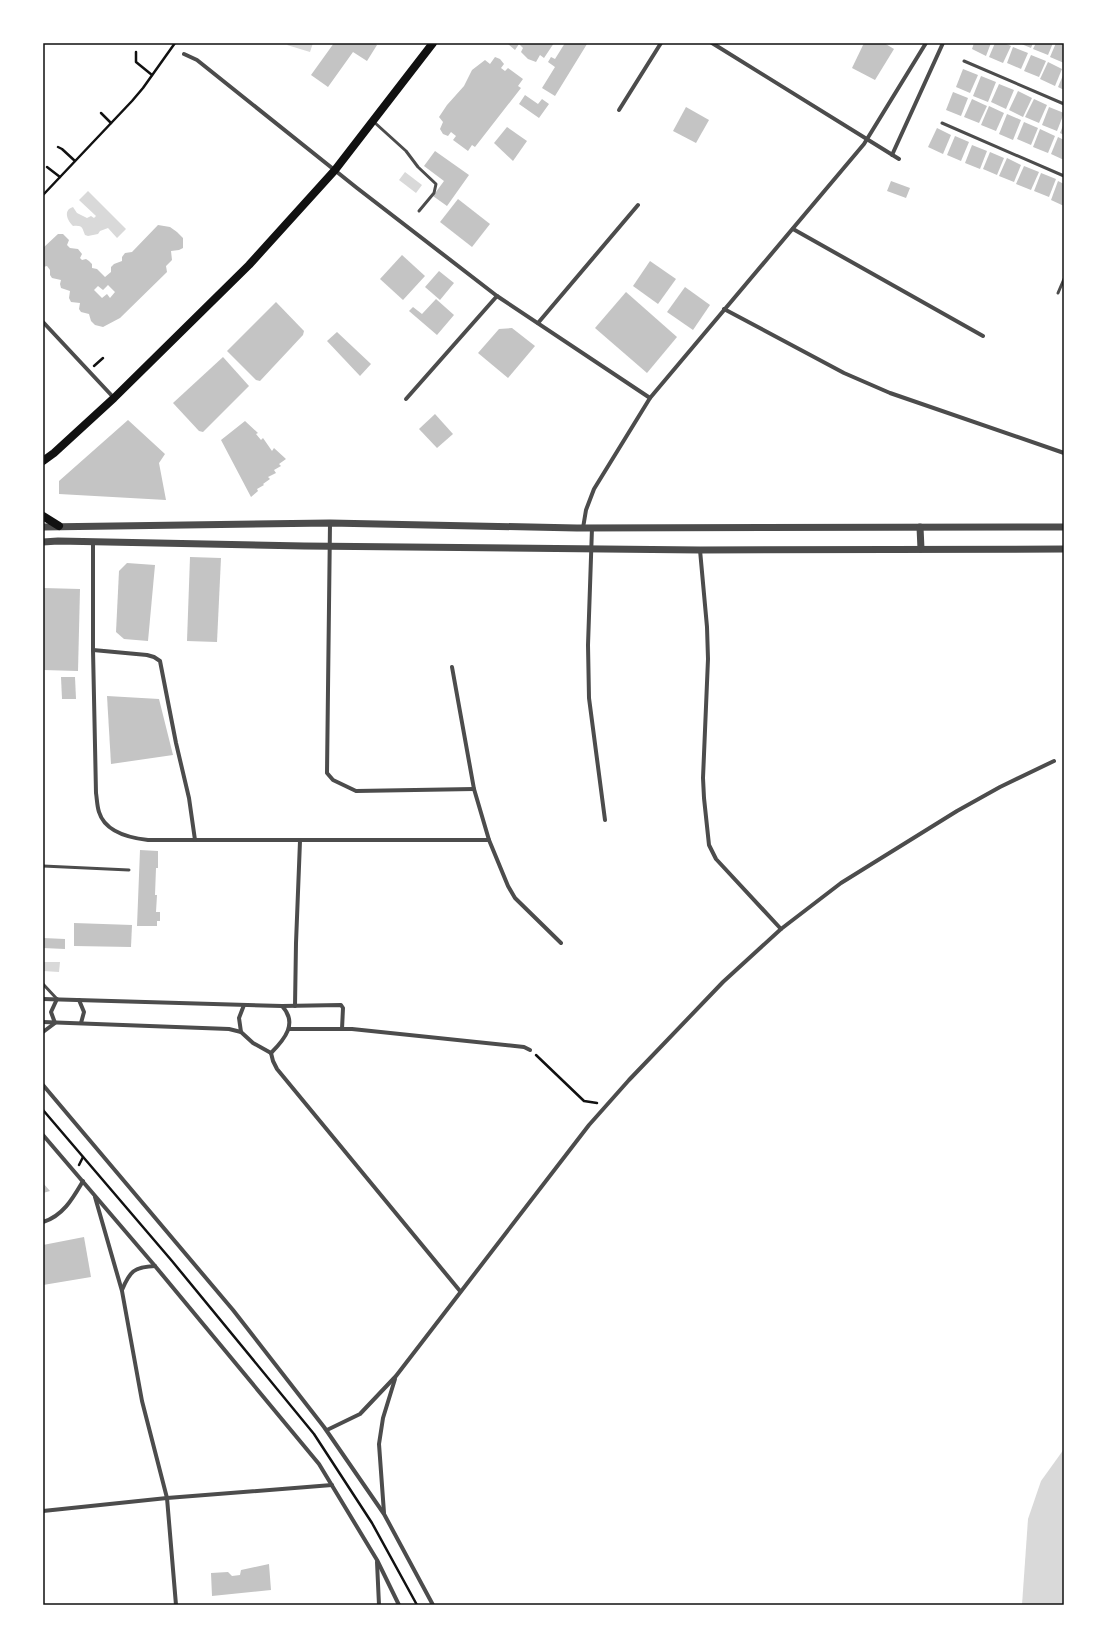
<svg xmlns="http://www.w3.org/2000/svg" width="1107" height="1648" font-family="Barlow,sans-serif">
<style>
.water{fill:#d9d9d9}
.building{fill:#c4c4c4;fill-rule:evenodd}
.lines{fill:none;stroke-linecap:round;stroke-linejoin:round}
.path{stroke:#111;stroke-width:2.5}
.service{stroke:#4c4c4c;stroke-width:3}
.minor{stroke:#4c4c4c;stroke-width:4}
.tertiary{stroke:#4c4c4c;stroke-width:7}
.secondary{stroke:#111;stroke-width:8}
.neatline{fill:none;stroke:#111;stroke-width:1.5}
</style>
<rect width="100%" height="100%" fill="#fff"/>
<!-- water -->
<g class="water">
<polygon points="289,43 313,43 310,52 287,45"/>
<polygon points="405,172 422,185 416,193 399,180"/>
<path d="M88,191L126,229L117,238L108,228L100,231L98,234L88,236L85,235C82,228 83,225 73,226C67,220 63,210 73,207L77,213L87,218L91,216L94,218L96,216L79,200Z"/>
<polygon points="43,962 60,962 59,972 43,971"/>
<polygon points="1064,1449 1064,1605 1022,1605 1028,1519 1041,1481"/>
</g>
<!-- building -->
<g class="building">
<polygon points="334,43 374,43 377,45 367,61 353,52 328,87 311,75"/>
<polygon points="507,43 554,43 544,58 540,55 536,62 528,59 521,52 523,48 519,44 515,50"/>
<polygon points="565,43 587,44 555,96 542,88 555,67 548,62 551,57 555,59"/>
<polygon points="864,43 884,43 894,49 875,80 852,68"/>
<polygon points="974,43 991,43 986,56 972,49"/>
<polygon points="995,43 1004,43 1011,46 1003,63 989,57"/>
<polygon points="1019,43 1033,43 1031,48"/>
<polygon points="1036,43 1053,43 1048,55 1033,49"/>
<polygon points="1056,43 1064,43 1064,63 1050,57"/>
<polygon points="1013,47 1028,53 1021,69 1007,63"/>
<polygon points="1031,55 1046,61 1039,77 1024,71"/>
<polygon points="495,57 500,59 504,64 501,68 505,71 508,68 523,79 518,86 521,88 475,147 472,145 468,151 453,140 456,136 451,132 448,136 443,134 440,129 443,122 439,117 447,105 464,86 472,70 485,60 490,64"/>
<polygon points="1048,62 1062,69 1055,86 1040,79"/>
<polygon points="963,69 978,75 970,93 956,87"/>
<polygon points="1064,73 1064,90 1058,87"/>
<polygon points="981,76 996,82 988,102 973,96"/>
<polygon points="999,84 1014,90 1006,109 991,102"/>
<polygon points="1018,91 1032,98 1023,117 1009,110"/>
<polygon points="953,92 968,98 961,116 946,110"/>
<polygon points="525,95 538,104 542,99 549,104 539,118 519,104"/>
<polygon points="972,99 987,106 979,123 964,117"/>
<polygon points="1034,99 1047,105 1039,123 1025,117"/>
<polygon points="989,106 1004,113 996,131 981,125"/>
<polygon points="686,107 709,120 696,143 673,131"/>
<polygon points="1049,107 1064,113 1057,131 1042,125"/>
<polygon points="1007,114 1021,120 1013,140 999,134"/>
<polygon points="1024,122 1038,128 1031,145 1017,139"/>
<polygon points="1064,123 1064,135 1060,133"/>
<polygon points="507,127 527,141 513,161 494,143"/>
<polygon points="937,128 951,135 943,154 928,147"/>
<polygon points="1040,129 1055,136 1048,153 1033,147"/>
<polygon points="955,136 969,142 961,161 947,155"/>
<polygon points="1058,137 1064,140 1064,160 1051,154"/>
<polygon points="972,145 987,151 980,169 965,163"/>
<polygon points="435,151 469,175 447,206 433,196 444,181 424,166"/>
<polygon points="990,152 1004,158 997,175 983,169"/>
<polygon points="1007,158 1021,165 1014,182 999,176"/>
<polygon points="1024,166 1039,172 1031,190 1016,184"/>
<polygon points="1041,173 1056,179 1049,197 1034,191"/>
<polygon points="891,181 910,188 906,198 887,191"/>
<polygon points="1058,181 1064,184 1064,206 1051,200"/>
<polygon points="458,199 490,224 472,247 440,222"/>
<path d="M158,225L170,227L177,232L183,238V248L179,250L171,251L172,260L166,266L167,272L120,318L103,327L95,325L91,321L89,314L81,312L79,309L80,303L71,302L69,298L70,291L61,288L60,284L61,280L52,278L50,275V270L47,266L43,267V248L58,234H63L69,240L67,245L70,248L78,249L82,254L80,258L82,260L86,259L89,261L92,264V268L97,269L105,277L111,272V267L114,264L122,261V257L125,253L132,252ZM108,285L115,292L110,298L107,294L102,298L94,290L98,286L103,290Z"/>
<polygon points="402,255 425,276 403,300 380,279"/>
<polygon points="650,261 676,279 658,304 633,286"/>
<polygon points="439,271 454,283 440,300 425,287"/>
<polygon points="685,287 710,305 693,330 667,312"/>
<polygon points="626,292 677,337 647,373 595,328"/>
<polygon points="436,299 454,315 437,335 409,311 413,307 422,314"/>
<polygon points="276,302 304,331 303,335 260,381 256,380 227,351"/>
<polygon points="512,328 535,346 508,378 478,353 499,329"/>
<polygon points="337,332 371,364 360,376 327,341"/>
<polygon points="223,357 249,386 203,432 199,431 173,403"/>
<polygon points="435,414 453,434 437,448 419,429"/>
<polygon points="128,420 165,454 159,463 166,500 59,494 59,481"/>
<polygon points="245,421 258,433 256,434 261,440 263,438 272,451 274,448 286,459 279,464 281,466 274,470 276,473 268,477 270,479 263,484 264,485 257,489 258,491 251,497 221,440"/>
<polygon points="190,557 221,558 217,642 187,641"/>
<polygon points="127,563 155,565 148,641 124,639 116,632 119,571"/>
<polygon points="43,588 80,589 78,671 43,670"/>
<polygon points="61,677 75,677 76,699 62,699"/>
<polygon points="107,696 159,699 173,755 111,764"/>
<polygon points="140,850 158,851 158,868 156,868 155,895 157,895 156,912 160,912 160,921 157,921 157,926 137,926"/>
<polygon points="74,923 132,925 131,947 74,946"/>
<polygon points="43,938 65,939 65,949 43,948"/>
<polygon points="43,1183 50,1191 43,1193"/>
<polygon points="84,1237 91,1277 43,1285 43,1245"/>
<polygon points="269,1564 271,1590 212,1596 211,1573 228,1572 232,1576 240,1575 241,1570"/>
</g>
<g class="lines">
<!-- path -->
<g class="path">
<polyline points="136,52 136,62 152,75"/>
<polyline points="101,113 111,123"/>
<polyline points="58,147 62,149 75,161"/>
<polyline points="47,167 60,177"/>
<polyline points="43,195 132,101 143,88 175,43"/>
<polyline points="94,366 103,358"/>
<polyline points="536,1055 584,1101 597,1103"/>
<polyline points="43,1110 172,1261 314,1434 372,1523 417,1605"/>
<polyline points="79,1165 83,1157"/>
</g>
<!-- service -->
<g class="service">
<polyline points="964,61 1064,104"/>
<polyline points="374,122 406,151 418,167 436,184 434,193 419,211"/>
<polyline points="942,123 1064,176"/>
<polyline points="1058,293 1064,279"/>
<polyline points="43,866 129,870"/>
<polyline points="43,984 57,999"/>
</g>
<!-- minor -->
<g class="minor">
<polyline points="712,43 899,159"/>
<polyline points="184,54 197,60 357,188 497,296 650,398"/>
<polyline points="619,110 661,43"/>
<polyline points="892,155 943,43"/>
<polyline points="793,229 983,336"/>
<polyline points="724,309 844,373 890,393 1064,453"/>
<polyline points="43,322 114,398"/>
<polyline points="538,323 638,205"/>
<polyline points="406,399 497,296"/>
<polyline points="330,523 327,773 333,780 356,791 474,789"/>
<polyline points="583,528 586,510 594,489 650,398 864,144 926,43"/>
<polyline points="592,528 588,645 589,698 605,820"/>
<path d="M93,541V650L96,793C97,799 97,806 99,812C105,832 130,838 148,840H489"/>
<polyline points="700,550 707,627 708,659 703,778 704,798 709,845 716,859 781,929"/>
<polyline points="93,650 147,655 154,657 160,661 176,743 189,798 195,840"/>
<polyline points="452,667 474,789 489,840 508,886 515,898 561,943"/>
<polyline points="43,999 282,1006 341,1005 343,1008 342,1029"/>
<polyline points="79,1000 84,1012 81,1023"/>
<polyline points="295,1006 296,943 300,841"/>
<polyline points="43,1022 229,1029 241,1032 253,1043 271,1053"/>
<polyline points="289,1029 352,1029 524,1047 530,1050"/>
<polyline points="43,1032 55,1023 51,1012 57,999"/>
<polyline points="241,1032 239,1018 244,1005"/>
<polyline points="271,1053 273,1061 277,1069 460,1291"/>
<path d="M271,1053C285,1039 298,1023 282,1006"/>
<polyline points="43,1085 233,1310 324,1427 384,1514 433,1605"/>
<polyline points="43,1135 155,1266 319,1464 377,1560 399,1605"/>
<polyline points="95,1197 122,1291 142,1401 167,1498 176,1605"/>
<path d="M43,1222C63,1216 73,1198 83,1181"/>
<path d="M122,1290C130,1271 134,1267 155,1266"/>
<polyline points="327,1430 360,1414 396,1376 589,1125 629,1080 723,982 781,929 841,883 957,811 1000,787 1054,761"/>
<polyline points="43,1511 167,1498 332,1485"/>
<polyline points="384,1513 379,1444 383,1418 395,1379"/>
<polyline points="377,1562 379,1605"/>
</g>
<!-- tertiary -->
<g class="tertiary">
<polyline points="43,527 330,523 577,528 1064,527"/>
<polyline points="920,527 921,549"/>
<polyline points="43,542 58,541 304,546 700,550 1064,549"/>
</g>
<!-- secondary -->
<g class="secondary">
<polyline points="43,461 54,453 114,398 249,265 335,170 433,43"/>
<polyline points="43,516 59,526"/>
</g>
</g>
<!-- border -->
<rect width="1107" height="1648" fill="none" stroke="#ffffff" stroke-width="88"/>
<rect x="44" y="44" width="1019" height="1560" class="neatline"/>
</svg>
